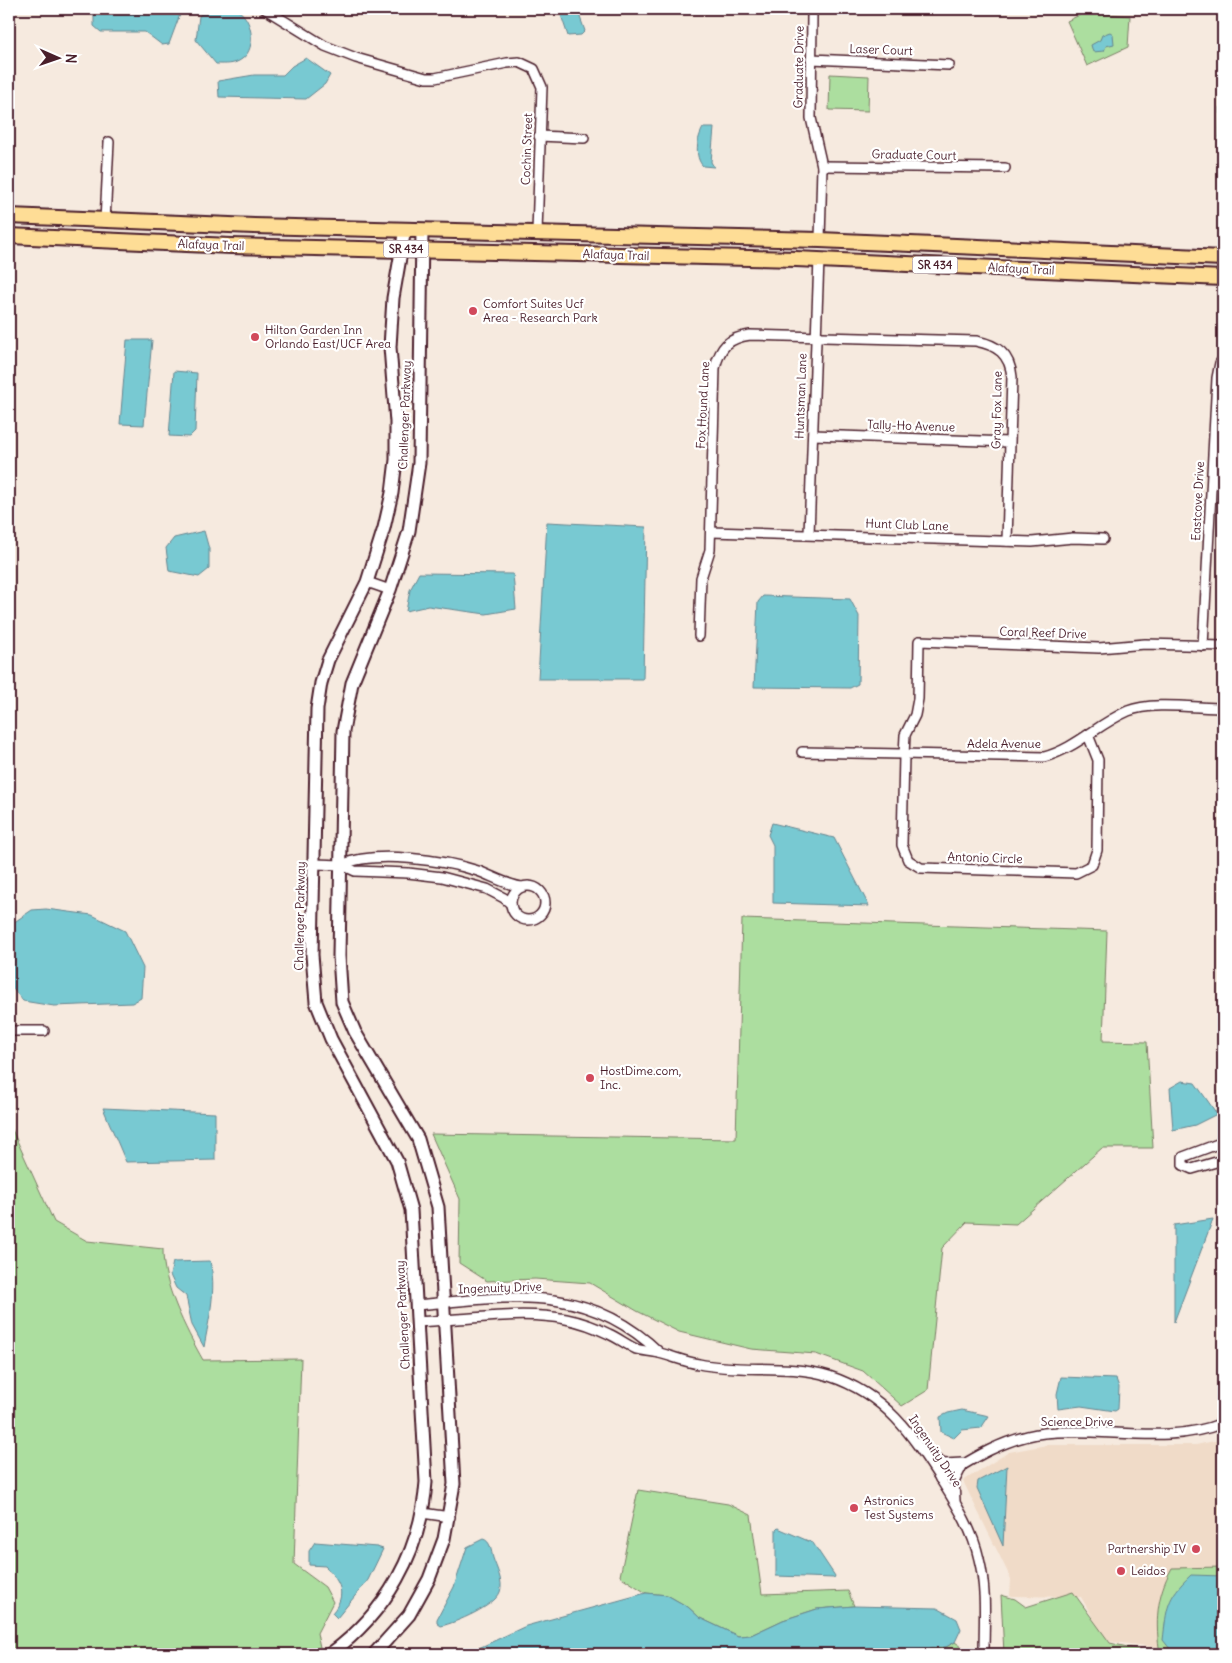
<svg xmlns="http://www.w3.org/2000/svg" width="1232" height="1663" font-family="Delius,sans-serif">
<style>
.built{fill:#f0dbc8}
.green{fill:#acde9f;stroke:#7b7e65}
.water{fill:#78c9d2;stroke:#66858f}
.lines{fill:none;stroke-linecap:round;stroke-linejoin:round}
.street-casing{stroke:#4a1f2b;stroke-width:12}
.secondary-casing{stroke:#4a1f2b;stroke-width:15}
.primary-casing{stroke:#4a1f2b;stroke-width:18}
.street{stroke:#fff;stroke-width:9}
.secondary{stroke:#fff;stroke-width:11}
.primary{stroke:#fedd96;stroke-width:14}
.poi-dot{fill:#d1495b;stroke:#fff;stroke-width:2}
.labels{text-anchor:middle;stroke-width:4.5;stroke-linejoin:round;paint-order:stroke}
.shield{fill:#fff;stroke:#80626b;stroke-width:1}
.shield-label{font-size:11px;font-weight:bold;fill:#4a1f2b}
.street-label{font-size:12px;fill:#4a1f2b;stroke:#fff}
.poi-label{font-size:12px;fill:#4a1f2b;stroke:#fff;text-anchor:start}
</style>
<rect width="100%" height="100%" fill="#f6eadf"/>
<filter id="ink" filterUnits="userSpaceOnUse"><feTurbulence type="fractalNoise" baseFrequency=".02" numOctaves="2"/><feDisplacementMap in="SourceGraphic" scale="10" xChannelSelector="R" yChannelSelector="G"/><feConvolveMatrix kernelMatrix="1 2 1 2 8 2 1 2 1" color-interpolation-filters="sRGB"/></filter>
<g filter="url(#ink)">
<!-- built -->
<polygon class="built" points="1223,1439 1223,1577 1162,1648 1106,1641 1081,1597 1010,1596 1011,1579 963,1481 1009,1452 1047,1445 1196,1445"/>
<!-- green -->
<g class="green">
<polygon points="1087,9 1105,9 1106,14 1130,16 1128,47 1087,66 1067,21 1088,11"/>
<polygon points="830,74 869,76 868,111 829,110"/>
<polygon points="742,919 1107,931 1103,1041 1147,1042 1153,1148 1102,1148 1016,1224 967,1222 942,1248 928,1390 902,1406 863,1371 816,1354 751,1349 679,1332 637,1311 590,1283 535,1279 487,1281 459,1263 460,1199 431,1134 736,1139"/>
<path d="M9,1123L54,1222L87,1241L163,1249C162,1283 186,1330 203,1360L301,1359L294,1564L325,1587L333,1602L317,1633L321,1652L317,1654H9Z"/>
<polygon points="638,1490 728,1504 751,1515 762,1594 848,1591 854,1606 817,1609 783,1620 751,1635 738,1636 700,1618 688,1607 667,1595 646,1593 620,1576"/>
<path d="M1223,1567V1654H1160C1155,1623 1156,1596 1172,1568Z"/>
<polygon points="1073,1592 1110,1643 1145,1651 1145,1654 1004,1654 1001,1595 1015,1599 1026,1607"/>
<polygon points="955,1642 972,1654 884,1654 946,1647"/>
</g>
<!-- water -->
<g class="water">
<polygon points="94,9 182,9 169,44 162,45 145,32 101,32 94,26"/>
<path d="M207,9C215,9 227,6 235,9C252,15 258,48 242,59C234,65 226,64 216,64L196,40L199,16Z"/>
<polygon points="559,9 577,9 585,31 581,35 568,36"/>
<polygon points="1110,32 1113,34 1114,44 1106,46 1104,51 1093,52 1091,45 1100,40 1102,35"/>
<polygon points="306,58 330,75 325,84 306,99 219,97 218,81 254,75 283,75 292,66"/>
<polygon points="1221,93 1223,93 1223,146 1219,146"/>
<path d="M703,128H714L711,162L714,167L703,166C694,157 697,138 703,128Z"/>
<polygon points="127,340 152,340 144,425 120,424"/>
<polygon points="174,371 197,373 195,431 189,437 169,436"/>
<polygon points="547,522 646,527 643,679 538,679"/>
<polygon points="204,531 209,549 209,569 199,577 169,571 166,548 174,538"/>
<polygon points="419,573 513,574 516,609 486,614 428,606 406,611 410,590"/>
<polygon points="763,596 850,599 859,616 858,684 850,688 754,687 758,602"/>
<polygon points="772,823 834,838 869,906 773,903 773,845 768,835"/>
<polygon points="46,909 92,915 125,931 143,968 141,998 132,1003 54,1006 23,1001 9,984 10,925 32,910"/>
<polygon points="1182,1081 1195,1083 1217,1114 1195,1125 1173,1130 1170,1088"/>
<polygon points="103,1108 215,1113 215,1160 126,1162"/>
<polygon points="1213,1219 1174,1322 1174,1225"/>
<path d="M210,1261C217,1290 209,1318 204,1347L192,1325L186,1296L176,1288L170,1275L173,1262Z"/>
<polygon points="1061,1377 1116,1379 1119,1387 1118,1409 1115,1411 1081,1406 1058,1409 1057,1394"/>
<polygon points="962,1410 989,1416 981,1428 962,1430 954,1438 941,1432 940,1417 948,1413"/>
<polygon points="1007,1466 1003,1546 977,1488 978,1481"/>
<polygon points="778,1528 813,1543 835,1576 834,1578 776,1576 776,1530"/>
<path d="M483,1539C491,1541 491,1551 493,1558C496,1567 504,1582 500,1592C495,1606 455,1623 441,1626L437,1623V1619L454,1587L467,1547Z"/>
<path d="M315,1542L377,1547L383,1549L368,1580L337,1618L332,1613C348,1594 340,1582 325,1566L309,1565V1551Z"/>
<path d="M1191,1575L1223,1576V1654H1174L1163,1640C1167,1608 1166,1598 1191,1575Z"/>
<polygon points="646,1593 667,1595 688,1607 700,1618 738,1636 751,1635 783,1620 817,1609 854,1606 937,1608 957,1619 961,1629 955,1642 946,1647 884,1654 767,1654 764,1651 743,1654 466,1654 526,1626"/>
</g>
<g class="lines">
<!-- street casing -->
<g class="street-casing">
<g id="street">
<polyline points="265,9 325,46 356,58 426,78 435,78 507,63 519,62 534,69 542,87 537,232"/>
<polyline points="812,14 811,118 822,166 820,240"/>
<polyline points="811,59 949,65"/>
<polyline points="539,136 584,138"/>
<polyline points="822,166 1005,168"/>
<polyline points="105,221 109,142"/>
<polyline points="813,435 1009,442"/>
<polyline points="711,532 1032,542 1073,538 1103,539"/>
<polyline points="809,534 819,259"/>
<polyline points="367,582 390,590"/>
<path d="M699,636L701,578L710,550L715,368C720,347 728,338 750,335L976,341C997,345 1010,354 1012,377L1007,541"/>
<polyline points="1203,646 1217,378 1220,363 1223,359"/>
<polyline points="1088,735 1098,760 1097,850 1092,865 1076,873 921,868 908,860 902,845 904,755 905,735 915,715 918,699 919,641 1099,648 1145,644 1223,646"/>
<path d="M802,752L1044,757C1075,749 1098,724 1128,711C1151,701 1197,708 1223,708"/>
<polyline points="315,864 342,865 355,871 408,873 442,877 487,889 504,898 511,904"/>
<path d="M342,865C374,850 444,860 478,871C492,876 505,884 521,887"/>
<circle cx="528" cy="903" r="17"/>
<polyline points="9,1031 44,1031"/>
<polyline points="1223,1142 1183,1157 1183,1165 1192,1169 1223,1160"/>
<path d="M416,1305C510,1297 585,1281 660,1353"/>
<path d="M417,1322C462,1320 522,1310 566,1319C581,1322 595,1327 609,1334C618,1338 627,1345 636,1349C643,1351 652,1351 659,1353C672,1356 685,1362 699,1364C742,1373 787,1363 829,1376C887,1395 912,1435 943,1483C958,1507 973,1531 979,1559C987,1590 984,1623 984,1654"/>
<polyline points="926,1454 944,1464 963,1463"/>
<path d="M940,1479C973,1458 1005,1438 1044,1433C1105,1426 1165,1446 1223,1423"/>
<polyline points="955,1501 954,1482 962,1466"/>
<polyline points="422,1513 450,1517"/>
</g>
</g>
<!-- secondary casing -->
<g class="secondary-casing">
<g id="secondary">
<path d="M330,1654C386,1613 421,1552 426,1482L411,1210L397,1161L331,1039L316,1002L312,955L317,709L321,683L328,660L367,582L384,528L392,493L396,460V422L390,347L393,298L405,229"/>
<polyline points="374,1654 409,1615 429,1579 444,1539 454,1484 438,1207 418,1139 355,1032 342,1002 339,956 343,731 352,683 390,590 409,531 419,463 422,230"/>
</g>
</g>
<!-- primary casing -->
<g class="primary-casing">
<g id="primary">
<polyline points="9,216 254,226 820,240 1223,258"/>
<polyline points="9,236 231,246 796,259 1223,278"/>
</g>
</g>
<!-- street -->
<use href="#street" class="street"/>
<!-- secondary -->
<use href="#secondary" class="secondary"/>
<!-- primary -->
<use href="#primary" class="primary"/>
</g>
</g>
<!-- markers -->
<g class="poi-dot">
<circle cx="473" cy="311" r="5"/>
<circle cx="255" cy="337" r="5"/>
<circle cx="590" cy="1078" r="5"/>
<circle cx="854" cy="1508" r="5"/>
<circle cx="1196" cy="1549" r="5"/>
<circle cx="1121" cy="1571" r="5"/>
</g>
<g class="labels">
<!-- shield labels -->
<g class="shield">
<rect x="383.5" y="240.5" width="45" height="17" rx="4"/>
<rect x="912.5" y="256.5" width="45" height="17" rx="4"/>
</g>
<g class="shield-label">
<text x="406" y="253">SR 434</text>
<text x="935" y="269">SR 434</text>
</g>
<!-- street labels -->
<g class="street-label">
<text transform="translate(881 50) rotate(2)" y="4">Laser Court</text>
<text transform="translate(799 67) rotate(-89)" y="4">Graduate Drive</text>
<text transform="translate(527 149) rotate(-88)" y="4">Cochin Street</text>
<text transform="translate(914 155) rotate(1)" y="4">Graduate Court</text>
<text transform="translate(211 245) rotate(2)" y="4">Alafaya Trail</text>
<text transform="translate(616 255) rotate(2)" y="4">Alafaya Trail</text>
<text transform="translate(1021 269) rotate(3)" y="4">Alafaya Trail</text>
<text transform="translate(801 396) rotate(-88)" y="4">Huntsman Lane</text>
<text transform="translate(703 405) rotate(-87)" y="4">Fox Hound Lane</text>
<text transform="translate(997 410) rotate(-89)" y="4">Gray Fox Lane</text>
<text transform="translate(405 415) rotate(-88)" y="4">Challenger Parkway</text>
<text transform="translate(911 426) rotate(2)" y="4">Tally-Ho Avenue</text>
<text transform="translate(1198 501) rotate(-87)" y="4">Eastcove Drive</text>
<text transform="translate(907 525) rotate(2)" y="4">Hunt Club Lane</text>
<text transform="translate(1043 633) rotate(2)" y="4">Coral Reef Drive</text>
<text x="1004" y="748">Adela Avenue</text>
<text transform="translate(985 858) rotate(2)" y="4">Antonio Circle</text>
<text transform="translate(300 916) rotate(-89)" y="4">Challenger Parkway</text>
<text transform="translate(500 1288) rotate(-2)" y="4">Ingenuity Drive</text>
<text transform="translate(403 1315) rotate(-93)" y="4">Challenger Parkway</text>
<text x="1077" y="1426">Science Drive</text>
<text transform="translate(935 1451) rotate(56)" y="4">Ingenuity Drive</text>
</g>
<!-- poi labels -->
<g class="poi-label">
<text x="483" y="308">Comfort Suites Ucf<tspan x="483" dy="14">Area - Research Park</tspan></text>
<text x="265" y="334">Hilton Garden Inn<tspan x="265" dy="14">Orlando East/UCF Area</tspan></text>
<text x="600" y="1075">HostDime.com,<tspan x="600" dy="14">Inc.</tspan></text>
<text x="864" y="1505">Astronics<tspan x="864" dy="14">Test Systems</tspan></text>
<text x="1186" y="1553" text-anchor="end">Partnership IV</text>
<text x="1131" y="1575">Leidos</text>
</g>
</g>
<!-- margin -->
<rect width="1232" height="1663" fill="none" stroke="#fff" stroke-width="30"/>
<rect x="15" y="15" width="1202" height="1633" fill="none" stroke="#4a1f2b" stroke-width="2" filter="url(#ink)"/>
<!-- north arrow -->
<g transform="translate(58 58) rotate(92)" stroke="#ffffff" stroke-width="4" paint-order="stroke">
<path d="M0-4L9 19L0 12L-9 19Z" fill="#4a1f2b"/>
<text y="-8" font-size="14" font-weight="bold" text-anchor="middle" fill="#4a1f2b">N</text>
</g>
</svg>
